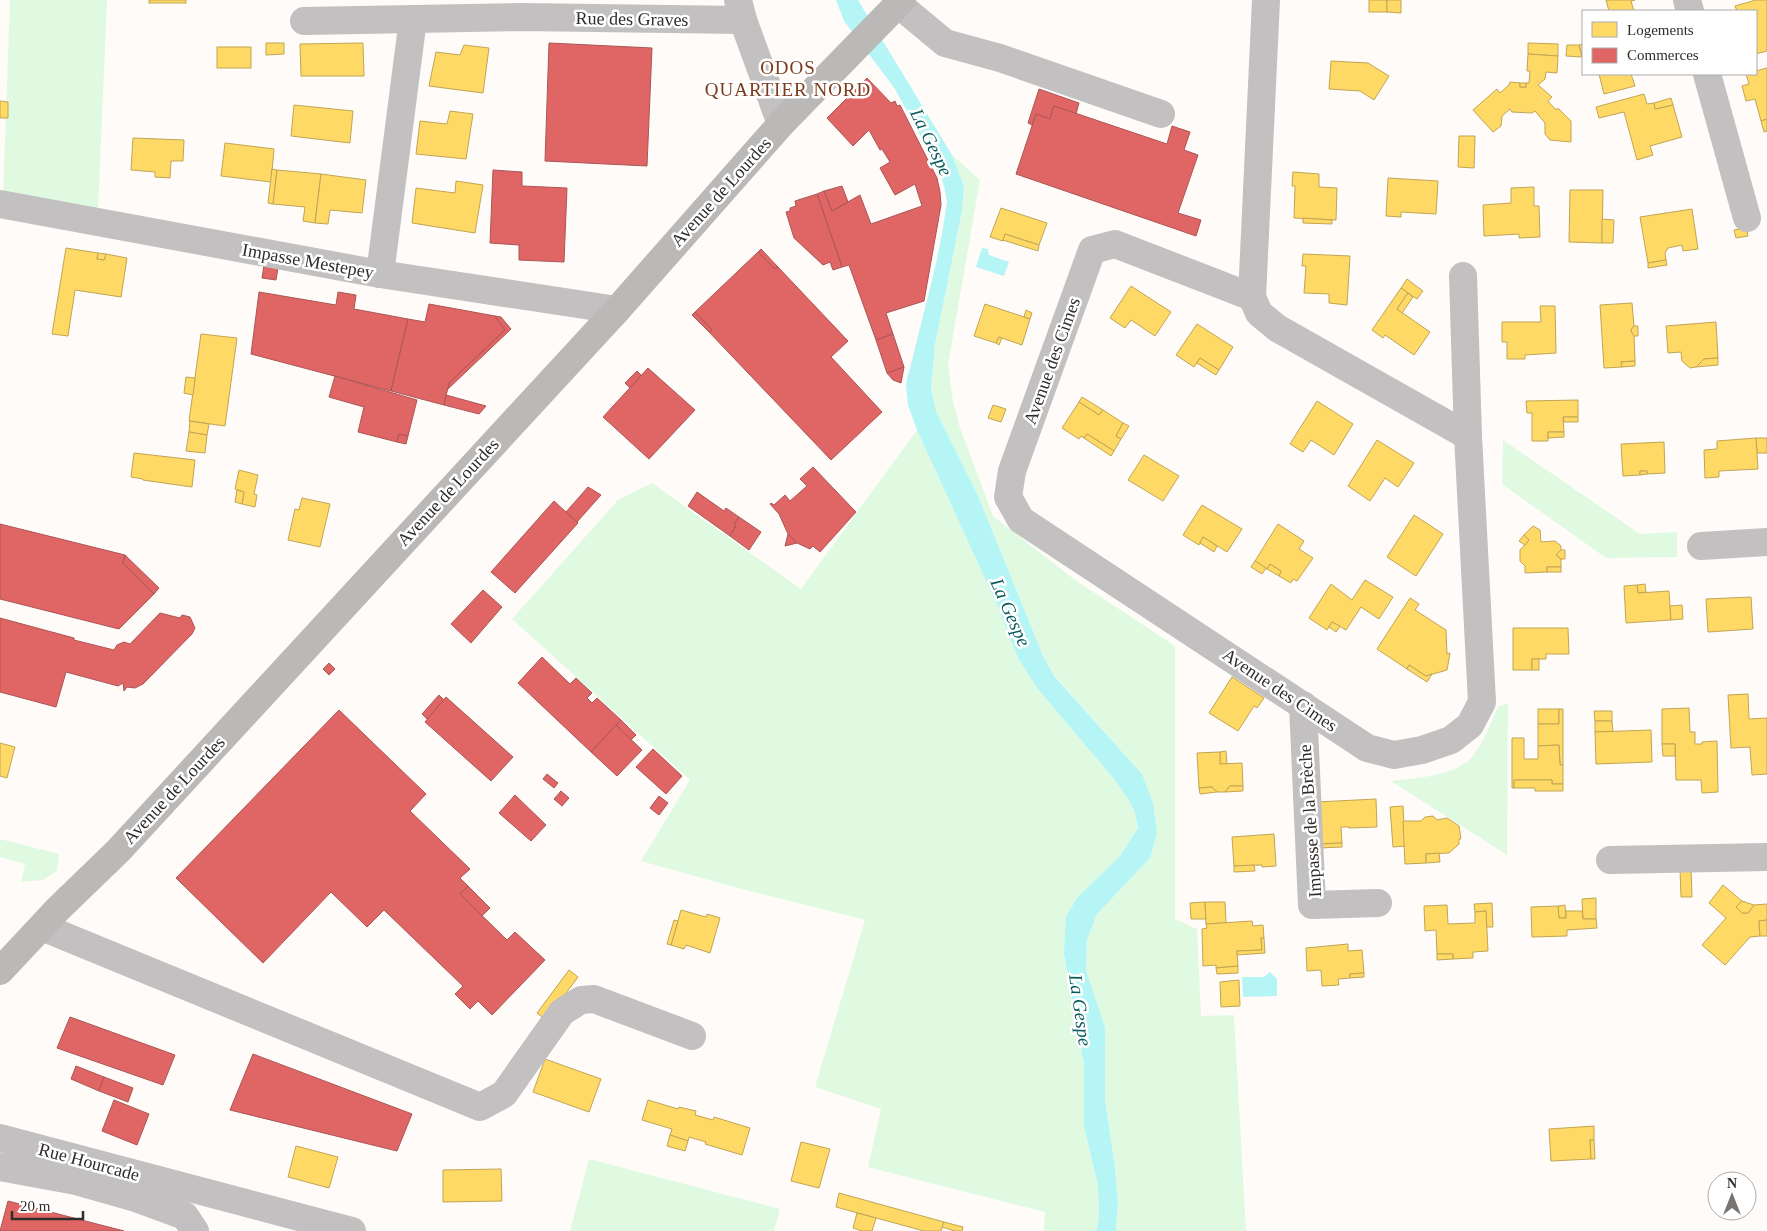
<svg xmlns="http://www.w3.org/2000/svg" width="1767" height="1231" font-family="Georgia,serif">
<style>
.green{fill:#e0fae2}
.water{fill:#b6f5f6}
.homes{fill:#ffd966;stroke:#c1a554}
.shops{fill:#e06666;stroke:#ab5554}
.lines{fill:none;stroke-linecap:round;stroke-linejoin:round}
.minor{stroke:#c2c0c0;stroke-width:28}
.major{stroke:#bbb8b8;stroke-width:28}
.labels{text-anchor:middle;stroke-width:5;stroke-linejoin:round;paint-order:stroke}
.street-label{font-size:18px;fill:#302c2a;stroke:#fff}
.neighbourhood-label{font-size:19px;letter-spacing:1px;fill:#7c3b1c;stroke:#fff}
.water-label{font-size:19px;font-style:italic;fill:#095b5d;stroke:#fff}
</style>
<rect width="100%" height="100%" fill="#fefbf9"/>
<!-- green -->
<g class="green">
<polygon points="10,0 107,0 98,212 3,197"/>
<polygon points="952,155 980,180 948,365 953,401 960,428 993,516 1075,580 1175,646 1175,919 1197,929 1201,1016 1234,1015 1246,1231 1116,1231 1118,1202 1115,1167 1105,1100 1105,1027 1086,970 1087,940 1097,914 1150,858 1142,774 1055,676 1044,658 976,491 936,411 931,388 935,345 962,211 964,186"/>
<polygon points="917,430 998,607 1018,658 1037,688 1114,779 1130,802 1135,813 1138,828 1120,856 1077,898 1064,953 1084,1065 1084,1127 1098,1185 1099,1217 1096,1231 1044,1231 1045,1212 868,1167 881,1109 815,1087 865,920 749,891 641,861 690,780 512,619 618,500 652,483 801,589"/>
<polygon points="1503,440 1640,534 1677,532 1677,557 1606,558 1502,484"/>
<path d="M1508,703L1507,855L1391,781C1415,778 1456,776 1472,757C1483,744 1491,722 1498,707Z"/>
<polygon points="0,839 59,854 57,871 43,880 21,882 25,864 0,857"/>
<polygon points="589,1159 780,1209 774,1231 570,1231"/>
</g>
<!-- water -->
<g class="water">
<polygon points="836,0 858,0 952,155 964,186 962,211 935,345 931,388 936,411 976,491 1044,658 1055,677 1142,774 1153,803 1157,833 1150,858 1097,914 1087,940 1086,970 1105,1027 1105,1100 1115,1167 1118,1202 1116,1231 1096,1231 1099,1217 1098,1185 1084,1127 1084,1065 1064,953 1066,917 1077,898 1120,856 1138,828 1135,813 1130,802 1114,779 1037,688 1018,658 998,607 917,430 908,405 906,384 935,268 942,234 947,202 944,186 938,169 895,89 844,21"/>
<polygon points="982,248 988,249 989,255 1009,262 1004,276 976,267"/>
<polygon points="1270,972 1277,979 1277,996 1243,997 1242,977 1264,977"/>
</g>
<!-- homes -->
<g class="homes">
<rect x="149" y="0" width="37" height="3"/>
<rect x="1369" y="0" width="18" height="12"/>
<polygon points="1387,0 1401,0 1401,13 1387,12"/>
<polygon points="1606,0 1635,0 1631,1 1634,11 1609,11"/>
<polygon points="1756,0 1767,0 1767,51 1756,54 1756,11 1737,11 1735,6"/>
<polygon points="266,43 284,43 284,54 266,55"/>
<polygon points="363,43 364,76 301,76 300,44"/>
<polygon points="1528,43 1558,44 1558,56 1528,54"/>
<polygon points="1583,44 1583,56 1582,57 1579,45"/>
<polygon points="464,45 489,48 483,93 429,86 436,52 460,55"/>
<polygon points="1567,45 1579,45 1582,57 1566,56"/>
<rect x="217" y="47" width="34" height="21"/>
<polygon points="1528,54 1558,56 1557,73 1546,72 1545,79 1538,85 1552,97 1548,101 1555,109 1559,109 1571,121 1571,142 1550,140 1545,134 1545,123 1535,111 1532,113 1512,112 1510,109 1502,116 1501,126 1493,132 1473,110 1497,89 1500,93 1509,85 1510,82 1520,83 1520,87 1526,87 1526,83 1529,83 1530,71 1527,71"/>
<polygon points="1331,61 1368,63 1389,76 1374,100 1360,91 1329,89"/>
<polygon points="1767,68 1767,119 1761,121 1755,99 1746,101 1742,86 1749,84 1746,74 1756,74 1756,71"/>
<polygon points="1599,74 1631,74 1635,86 1604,94"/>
<rect x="1520" y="83" width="6" height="4"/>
<polygon points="1644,94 1647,104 1654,103 1655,109 1673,105 1682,137 1650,146 1653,155 1637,160 1624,112 1599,118 1596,107"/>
<polygon points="1671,98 1673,105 1655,109 1654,103"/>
<polygon points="0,101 8,102 8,118 0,118"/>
<polygon points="294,105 353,111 350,143 291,136"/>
<polygon points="450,111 473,114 466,159 416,154 420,121 447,124"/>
<polygon points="1767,119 1767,131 1764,132 1761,121"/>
<polygon points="1459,136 1475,136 1474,168 1458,167"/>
<polygon points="133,138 184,140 183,161 171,161 170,178 155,177 155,172 131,170"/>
<polygon points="225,143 274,149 271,182 221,176"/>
<polygon points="272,169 277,170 273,204 268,203"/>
<polygon points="277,170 321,174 315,223 303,221 305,207 273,204"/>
<polygon points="1293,172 1319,174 1319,187 1337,188 1336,220 1294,218 1295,186 1292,186"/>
<polygon points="321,174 366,180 362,213 330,210 328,224 315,223"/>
<polygon points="1388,178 1438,181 1436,214 1401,212 1401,217 1386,216"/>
<polygon points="456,181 483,185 475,233 412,223 416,188 455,193"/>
<polygon points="1534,187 1534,206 1539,206 1540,237 1519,238 1519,234 1484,236 1483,205 1511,203 1511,188"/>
<polygon points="1570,190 1603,190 1602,243 1569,242"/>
<polygon points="1001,208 1047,223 1039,245 1005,234 1003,241 990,237"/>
<polygon points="1692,209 1698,249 1683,251 1682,245 1668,248 1665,253 1666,260 1648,263 1640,217"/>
<polygon points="1303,218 1332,220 1332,224 1303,223"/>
<polygon points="1602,219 1614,220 1613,243 1602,243"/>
<polygon points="1746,228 1748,236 1736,238 1734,230"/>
<polygon points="1005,234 1039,245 1038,251 1003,240"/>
<polygon points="66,248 98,253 97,259 104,260 106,254 127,258 121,297 75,290 68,336 52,334"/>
<polygon points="98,253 106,254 104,260 97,259"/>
<polygon points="1303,254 1350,256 1347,305 1329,303 1329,294 1304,293 1306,266 1302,266"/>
<polygon points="1666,260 1667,265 1648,268 1648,263"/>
<polygon points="1407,279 1423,291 1417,299 1401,288"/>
<polygon points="1131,286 1171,312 1155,336 1131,320 1125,328 1110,318"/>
<polygon points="1401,288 1408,293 1397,309 1430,332 1414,355 1385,335 1383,338 1372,330"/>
<polygon points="1408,293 1413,297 1402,313 1397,309"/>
<polygon points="1632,303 1634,326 1631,330 1634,335 1635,361 1621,362 1622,367 1604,368 1600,305"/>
<polygon points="985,304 1030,319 1022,345 999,337 996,343 974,336"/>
<polygon points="1540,306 1555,306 1556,353 1525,355 1525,359 1507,359 1507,342 1502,342 1502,322 1541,322"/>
<polygon points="1026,310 1032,313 1030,319 1024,317"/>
<polygon points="1716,322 1718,358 1704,359 1696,367 1690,368 1682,361 1681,352 1668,353 1666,326"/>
<polygon points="1197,324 1233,347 1219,370 1200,358 1194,367 1176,355"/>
<polygon points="1634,326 1638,326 1638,336 1634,336 1632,333 1631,330"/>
<polygon points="201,334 237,338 225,426 189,421"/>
<polygon points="999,337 1002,338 999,345 996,343"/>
<polygon points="1200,358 1219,370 1216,375 1197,363"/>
<polygon points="1718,358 1718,365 1696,367 1704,359"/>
<polygon points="1635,361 1635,366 1622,367 1621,362"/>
<polygon points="186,377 195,378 193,395 184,393"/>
<polygon points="1082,397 1103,410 1099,415 1079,402"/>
<polygon points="1578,400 1578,417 1563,417 1564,432 1548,432 1548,441 1532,441 1532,413 1527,413 1526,401"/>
<polygon points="1317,401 1353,424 1334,455 1311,440 1303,452 1290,444"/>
<polygon points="1079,402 1099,415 1103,410 1123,423 1116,436 1121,439 1114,451 1087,434 1084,438 1081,436 1079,439 1062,428"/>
<polygon points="993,405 1006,409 1001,422 988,418"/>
<polygon points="1563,417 1578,417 1578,422 1564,422"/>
<polygon points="190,421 209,424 207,435 189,432"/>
<polygon points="1123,423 1129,426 1121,439 1116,436"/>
<polygon points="189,432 207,435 205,453 186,451"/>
<polygon points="1548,432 1564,432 1564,437 1548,438"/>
<polygon points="1087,434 1114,451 1111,456 1084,438"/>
<polygon points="1756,438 1767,438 1767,453 1757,453"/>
<polygon points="1756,438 1758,469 1719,471 1719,477 1705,478 1704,450 1717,449 1717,441"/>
<polygon points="1377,440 1414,463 1398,487 1385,478 1370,501 1348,486"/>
<polygon points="1664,442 1665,473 1647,474 1647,471 1640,471 1640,475 1623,476 1621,444"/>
<polygon points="134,453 195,460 192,487 143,480 143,479 131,477"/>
<polygon points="1144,455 1179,476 1163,501 1128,480"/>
<polygon points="239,470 258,475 254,494 257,495 255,507 242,504 244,492 235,489"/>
<polygon points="1640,471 1647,471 1647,474 1640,475"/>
<polygon points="237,490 244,492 242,504 235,502"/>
<polygon points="302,498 330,504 320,547 288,540 295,509 299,510"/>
<polygon points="1202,505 1242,529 1227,552 1203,537 1199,545 1183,535"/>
<polygon points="1414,515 1443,534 1416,576 1387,557"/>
<polygon points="1278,524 1304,541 1299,549 1313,558 1297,581 1293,579 1291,583 1279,576 1281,571 1270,564 1267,569 1255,561"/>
<polygon points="1533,526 1540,530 1541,542 1555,541 1561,546 1561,550 1556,555 1561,559 1561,567 1547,567 1547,572 1525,573 1525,566 1520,561 1520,550 1529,540 1524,535"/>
<polygon points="1524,535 1529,540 1525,545 1519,541"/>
<polygon points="1203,537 1217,546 1214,552 1200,543"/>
<polygon points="1561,550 1565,550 1565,559 1561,559 1556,555"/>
<polygon points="1255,561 1266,568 1262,574 1251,567"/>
<polygon points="1270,564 1281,571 1279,576 1267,569"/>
<rect x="1547" y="567" width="14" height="5"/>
<polygon points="1365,580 1393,597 1379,619 1361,607 1346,630 1332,622 1327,630 1309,618 1331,584 1352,600"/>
<polygon points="1645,584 1646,592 1638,593 1637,585"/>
<polygon points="1637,585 1638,593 1669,591 1671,620 1626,623 1624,586"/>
<polygon points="1751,597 1753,629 1708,632 1706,599"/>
<polygon points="1410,598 1419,604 1415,610 1446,630 1447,654 1450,653 1447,670 1426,676 1409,665 1407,669 1377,649"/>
<polygon points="1682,605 1683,619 1671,620 1670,606"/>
<polygon points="1332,622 1340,626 1336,632 1329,627"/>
<polygon points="1513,628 1568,628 1569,654 1546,654 1546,659 1532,659 1532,670 1513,670"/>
<rect x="1532" y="659" width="7" height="11"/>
<polygon points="1409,665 1426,676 1432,674 1427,682 1407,669"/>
<polygon points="1232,677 1264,698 1257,708 1254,706 1238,731 1209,713"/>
<polygon points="1748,694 1749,719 1767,718 1767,774 1752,775 1750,747 1731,748 1728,695"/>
<polygon points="1689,708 1690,732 1695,732 1695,744 1702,744 1702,742 1717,741 1718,792 1702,793 1701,780 1676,780 1675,744 1662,744 1662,709"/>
<rect x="1538" y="709" width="21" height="15"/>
<polygon points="1559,709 1563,709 1563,765 1560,765 1559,745 1538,746 1538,724 1559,724"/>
<polygon points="1594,711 1612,711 1612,721 1595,721"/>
<polygon points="1595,721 1612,721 1613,732 1595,732"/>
<polygon points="1651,730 1652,762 1596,764 1595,732"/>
<polygon points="1512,738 1524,738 1524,759 1538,759 1538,746 1559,745 1560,765 1563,765 1563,784 1552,784 1552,780 1514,780 1514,788 1512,788"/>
<polygon points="0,743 15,747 7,778 0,776"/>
<polygon points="1662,744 1675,744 1675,756 1663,756"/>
<polygon points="1226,751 1227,764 1220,764 1220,752"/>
<polygon points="1220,752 1220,764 1242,763 1243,786 1230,786 1225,792 1217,792 1212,787 1199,788 1197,753"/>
<polygon points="1514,780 1552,780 1552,784 1563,784 1563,791 1535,791 1535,788 1514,788"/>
<polygon points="1230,786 1243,786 1243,791 1225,792"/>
<polygon points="1212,787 1217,792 1200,794 1199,788"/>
<polygon points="1376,799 1377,827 1349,828 1349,827 1341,827 1342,843 1319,844 1317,802"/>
<polygon points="1403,806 1405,846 1393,847 1390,807"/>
<polygon points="1433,816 1437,820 1447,818 1459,826 1461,839 1459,839 1459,844 1449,853 1426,854 1426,863 1405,864 1403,821 1421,821 1425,817"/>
<polygon points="1274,834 1276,866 1262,867 1262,865 1234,866 1232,837"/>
<polygon points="1342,843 1342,847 1319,848 1319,844"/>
<polygon points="1439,853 1440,862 1426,863 1426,854"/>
<polygon points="1254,865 1255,871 1234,872 1234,866"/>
<polygon points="1691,868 1692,897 1681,897 1680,869"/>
<polygon points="1723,885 1742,901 1736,907 1742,913 1748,913 1754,905 1767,904 1767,920 1759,921 1760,936 1750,937 1725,965 1702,945 1726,918 1709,903"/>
<polygon points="1596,898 1596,919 1583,919 1582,899"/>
<polygon points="1742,901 1754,905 1748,913 1742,913 1736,907"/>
<polygon points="1205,902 1206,919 1191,919 1190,903"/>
<polygon points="1205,902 1225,902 1226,923 1206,924"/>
<polygon points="1492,903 1493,927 1486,927 1486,911 1475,912 1474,904"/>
<polygon points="1447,905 1448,924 1475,923 1475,912 1486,911 1488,951 1473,952 1473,958 1453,959 1453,954 1437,954 1436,930 1425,931 1424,906"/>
<polygon points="1565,905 1566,918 1559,918 1558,906"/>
<polygon points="1558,906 1559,918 1566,918 1566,911 1582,911 1583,919 1596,919 1597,928 1567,930 1567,936 1532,937 1531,907"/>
<polygon points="681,910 706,917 707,914 720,918 710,953 686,945 684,949 671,945"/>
<polygon points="674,920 678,921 671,945 667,944"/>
<polygon points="1767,920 1767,936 1760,936 1759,921"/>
<polygon points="1252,921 1253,926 1263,925 1264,938 1261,938 1262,950 1237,951 1238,966 1216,968 1216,965 1203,966 1202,929 1207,928 1206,924"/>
<polygon points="1261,938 1264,938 1265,953 1237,955 1237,951 1262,950"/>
<polygon points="1348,944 1348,951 1362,950 1364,973 1350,974 1350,978 1338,979 1339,985 1322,986 1321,970 1307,971 1306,948"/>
<polygon points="1437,954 1453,954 1453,959 1437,960"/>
<polygon points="1238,966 1238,973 1217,974 1216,968"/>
<polygon points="569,970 578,977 546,1020 537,1013"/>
<polygon points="1364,973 1364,977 1350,978 1350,974"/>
<polygon points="1239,980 1240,1006 1221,1007 1220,982"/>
<polygon points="545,1059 601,1079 589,1112 533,1092"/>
<polygon points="648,1100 678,1109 679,1107 696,1111 695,1115 713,1120 714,1117 750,1128 742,1155 705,1144 706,1142 689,1137 688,1141 670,1135 672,1129 642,1120"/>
<polygon points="1594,1126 1594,1140 1590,1140 1591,1159 1551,1161 1549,1129"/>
<polygon points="670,1135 688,1141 685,1151 667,1146"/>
<polygon points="1590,1140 1594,1140 1595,1159 1591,1159"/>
<polygon points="801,1142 830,1149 819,1188 791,1181"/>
<polygon points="296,1146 338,1157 329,1188 288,1177"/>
<polygon points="501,1169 502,1201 443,1202 443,1170"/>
<polygon points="839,1193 944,1222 941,1231 924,1231 836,1207"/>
<polygon points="857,1213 876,1218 872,1231 862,1231 853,1228"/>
<polygon points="944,1222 963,1227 962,1231 955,1231 942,1227"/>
</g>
<!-- shops -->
<g class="shops">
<polygon points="549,43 652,48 647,166 545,161"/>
<polygon points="867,78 891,103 895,101 897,106 900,105 937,178 940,192 941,205 924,301 886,313 893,334 876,340 849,265 842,267 817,194 824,191 832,211 860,195 871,224 922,206 915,184 895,195 880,168 890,162 882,149 880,150 869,130 853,146 827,118"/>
<polygon points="1039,89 1079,103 1076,114 1054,106 1050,119 1036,114 1032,125 1028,123"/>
<polygon points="1054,106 1167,144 1172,126 1190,132 1184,150 1198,155 1178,213 1201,220 1196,236 1016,174 1036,114 1050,119"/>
<polygon points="493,170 522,172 522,186 567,188 564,262 519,260 519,245 490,243"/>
<polygon points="842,186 848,202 832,211 824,191"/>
<polygon points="817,194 842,267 833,270 830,262 823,265 794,238 786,212 790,211 790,208 796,206 795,201"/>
<polygon points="761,249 778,267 775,269 758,252"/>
<polygon points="758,252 775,269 778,267 848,341 831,357 882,412 831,460 709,332 712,330 695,312"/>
<polygon points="265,259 279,262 276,280 262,278"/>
<polygon points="259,292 336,305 338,292 356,295 354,309 408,319 391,391 251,354"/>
<polygon points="429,304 495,316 505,330 449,383 444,405 391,391 408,319 425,322"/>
<polygon points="695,312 712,330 709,332 692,315"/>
<polygon points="495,316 501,317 511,329 448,389 449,383 505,330"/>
<polygon points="893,334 904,367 887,373 876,340"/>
<polygon points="904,367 901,383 893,380 887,373"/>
<polygon points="648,368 695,410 649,459 603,417"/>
<polygon points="637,371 641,375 630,388 625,383"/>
<polygon points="335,376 417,400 408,436 399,434 397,442 358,432 364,407 329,397"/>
<polygon points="446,395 486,406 479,414 444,405"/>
<polygon points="399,434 408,436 406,444 397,442"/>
<polygon points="813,467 856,512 820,552 813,546 810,549 797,543 788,534 779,514 770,504 771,503 774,505 785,495 790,501 807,486 800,479"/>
<polygon points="588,487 601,495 577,522 566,512"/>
<polygon points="697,492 724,511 726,508 739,517 734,524 736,526 730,536 688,506"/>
<polygon points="554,501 578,523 515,593 491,572"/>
<polygon points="739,517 761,532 749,550 730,536 736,526 734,524"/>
<polygon points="0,524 125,555 123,563 154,594 119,629 0,599"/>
<polygon points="788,534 797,543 785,546"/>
<polygon points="125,555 159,588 154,594 123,563"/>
<polygon points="483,590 502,607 471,643 451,624"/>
<polygon points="160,613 180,618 182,615 190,617 195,628 192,634 143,684 135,688 127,687 124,691 123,683 118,686 66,672 56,707 0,692 0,618 74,638 74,640 114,650 117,645 124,642 130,644"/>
<polygon points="542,657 570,684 576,678 592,693 587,698 592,703 597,698 621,720 591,752 518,683"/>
<polygon points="329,663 335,669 329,675 323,669"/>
<polygon points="439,695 444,700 427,719 422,714"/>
<polygon points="446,697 513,757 491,781 425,722"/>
<polygon points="339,710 426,794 410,811 470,869 460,878 468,886 460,894 507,940 515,932 545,960 492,1015 478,1001 470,1009 455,994 463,986 384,910 367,927 331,892 263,963 176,878"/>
<polygon points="621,720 636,735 631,740 616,725"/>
<polygon points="616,725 642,750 617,776 591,752"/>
<polygon points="653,749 682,776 666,794 636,767"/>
<polygon points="547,774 558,783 554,788 543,779"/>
<polygon points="561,791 569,798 562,806 554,799"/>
<polygon points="515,795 546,825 531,841 499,813"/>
<polygon points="659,796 668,803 659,815 650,808"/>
<polygon points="468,886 490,908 482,916 460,894"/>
<polygon points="70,1017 175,1055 163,1085 57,1048"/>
<polygon points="253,1054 412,1114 397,1151 230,1110"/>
<polygon points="76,1066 104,1077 99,1091 71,1079"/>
<polygon points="104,1077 133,1088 128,1102 99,1091"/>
<polygon points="114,1100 149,1114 137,1145 102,1131"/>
<polygon points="8,1201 124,1231 0,1231"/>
</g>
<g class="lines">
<!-- minor -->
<g class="minor">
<polyline points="738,0 743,20 781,124"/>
<polyline points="1266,0 1252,297 1115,244 1092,250 1012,471 1008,497 1021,520 1367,748 1394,755 1422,750 1451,740 1470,725 1482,702 1468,436 1463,276"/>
<polyline points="1687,0 1690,11"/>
<polyline points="898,4 945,43 1000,58 1161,114"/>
<polyline points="304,21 521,17 743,20"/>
<polyline points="1707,74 1747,218"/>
<polyline points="0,204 380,274 617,310"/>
<polyline points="380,274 413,19"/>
<polyline points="1252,297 1259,313 1277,328 1468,436"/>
<polyline points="1701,546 1767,542"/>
<polyline points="1303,705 1312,905 1378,903"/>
<polyline points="1610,860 1767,857"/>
<polyline points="42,927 480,1107 504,1094 562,1012 581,1000 594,999 692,1036"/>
<polyline points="0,1138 352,1231"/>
<polyline points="0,1167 76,1181 136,1198 185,1216 195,1231"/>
</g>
<!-- major -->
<polyline class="major" points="0,971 58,909 118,851 617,310 781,124 902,0"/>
</g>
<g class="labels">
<!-- street labels -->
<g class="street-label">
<text transform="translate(632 19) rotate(1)" y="6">Rue des Graves</text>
<text transform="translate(721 192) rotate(-48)" y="6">Avenue de Lourdes</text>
<text transform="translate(308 261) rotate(10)" y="6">Impasse Mestepey</text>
<text transform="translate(1052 361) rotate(-70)" y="6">Avenue des Cimes</text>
<text transform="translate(448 492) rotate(-47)" y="6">Avenue de Lourdes</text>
<text transform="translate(1280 690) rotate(34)" y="6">Avenue des Cimes</text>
<text transform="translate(174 790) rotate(-47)" y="6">Avenue de Lourdes</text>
<text transform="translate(1310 821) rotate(-94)" y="6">Impasse de la Brèche</text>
<text transform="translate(89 1162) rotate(15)" y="6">Rue Hourcade</text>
</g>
<!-- neighbourhood labels -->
<g class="neighbourhood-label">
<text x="788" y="74">ODOS<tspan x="788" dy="22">QUARTIER NORD</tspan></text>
</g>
<!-- water labels -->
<g class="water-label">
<text transform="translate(932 142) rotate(64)" y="7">La Gespe</text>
<text transform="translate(1011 612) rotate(66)" y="7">La Gespe</text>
<text transform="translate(1081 1010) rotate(82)" y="7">La Gespe</text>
</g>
</g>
<!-- legend -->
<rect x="1582" y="10" width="175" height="65" fill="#ffffff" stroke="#acabaa"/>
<rect x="1592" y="22" width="25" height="15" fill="#ffd966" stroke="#acabaa"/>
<text x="1627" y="35" font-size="15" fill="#302c2a">Logements</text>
<rect x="1592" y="48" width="25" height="15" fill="#e06666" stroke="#acabaa"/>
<text x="1627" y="60" font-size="15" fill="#302c2a">Commerces</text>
<!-- north arrow -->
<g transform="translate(1732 1196)"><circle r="24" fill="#ffffff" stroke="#acabaa"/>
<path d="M0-4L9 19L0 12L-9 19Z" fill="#787472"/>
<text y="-8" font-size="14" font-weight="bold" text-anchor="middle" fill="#302c2a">N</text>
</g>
<!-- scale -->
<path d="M12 1211v8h71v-8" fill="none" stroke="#302c2a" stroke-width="2.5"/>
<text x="20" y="1211" font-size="15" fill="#302c2a" stroke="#ffffff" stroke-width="4" paint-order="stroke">20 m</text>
</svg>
